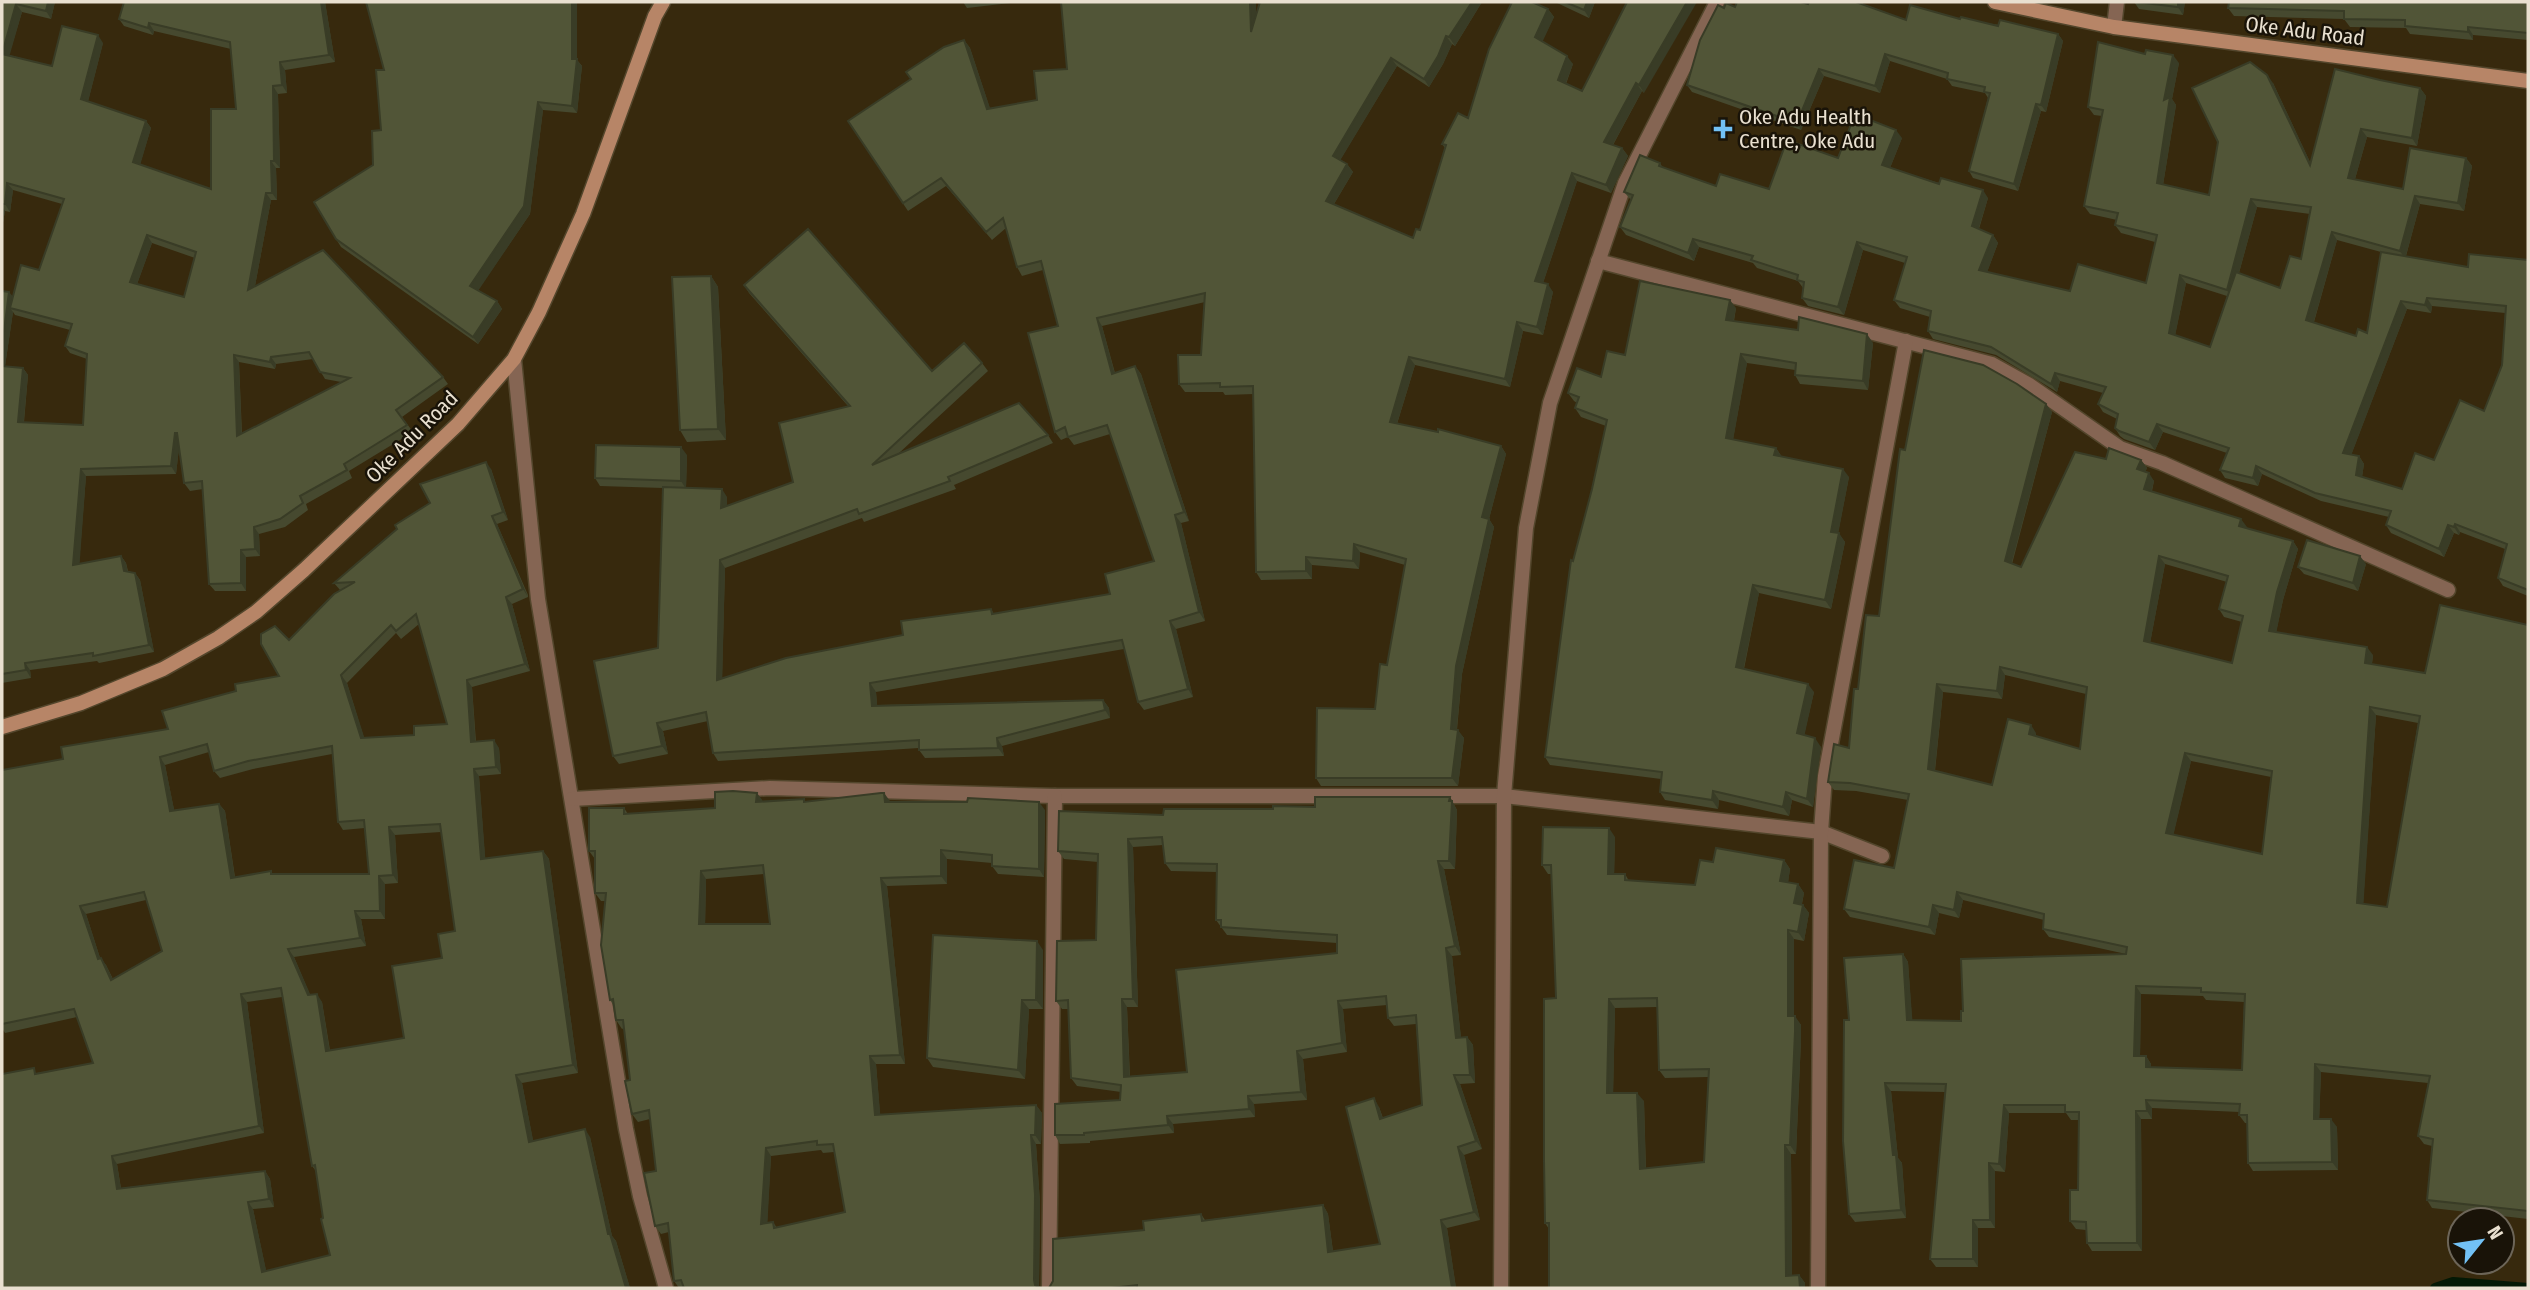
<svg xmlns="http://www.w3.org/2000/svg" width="2530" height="1290" font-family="'Fira Sans Condensed',sans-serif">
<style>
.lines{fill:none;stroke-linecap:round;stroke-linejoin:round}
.stream{stroke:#031905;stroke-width:10}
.street-casing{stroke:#53462c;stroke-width:17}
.secondary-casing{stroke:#53462c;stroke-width:17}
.street{stroke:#856553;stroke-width:14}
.secondary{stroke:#b78567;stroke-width:14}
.wall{fill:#46492f;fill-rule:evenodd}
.shaded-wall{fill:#393c26}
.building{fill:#515537;stroke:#393c26;stroke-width:2;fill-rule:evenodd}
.poi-dot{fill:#72c1f5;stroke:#191308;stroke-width:2.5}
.labels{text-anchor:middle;stroke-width:5;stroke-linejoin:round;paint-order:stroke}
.street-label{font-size:21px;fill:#e9e0d0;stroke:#191308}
.poi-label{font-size:21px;fill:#e9e0d0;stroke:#191308;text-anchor:start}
</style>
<rect width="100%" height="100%" fill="#37290d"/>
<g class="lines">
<!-- stream -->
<polyline class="stream" points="2435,1288 2453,1282 2528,1288"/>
<!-- street casing -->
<g class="street-casing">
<g id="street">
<polyline points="2114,27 2117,2"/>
<polyline points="1598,261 1992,364 2028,384 2120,448 2162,463 2448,590"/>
<polyline points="514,359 538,599 626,1129 640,1196 666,1288"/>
<polyline points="572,799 770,788 1055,796 1504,796 1821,832 1882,856"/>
<polyline points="1049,1288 1055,796"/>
<polyline points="1501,1288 1504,796 1526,528 1550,403 1625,183 1717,2"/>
<polyline points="1818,1288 1821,832 1825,776 1906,341"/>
</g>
</g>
<!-- secondary casing -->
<g class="secondary-casing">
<g id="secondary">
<polyline points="1995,2 2114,27 2528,81"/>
<polyline points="2,727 81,703 163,669 218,638 256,612 304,570 458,424 514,359 539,312 583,214 655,16 663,2"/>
</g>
</g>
<!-- street -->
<use href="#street" class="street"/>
<!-- secondary -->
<use href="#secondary" class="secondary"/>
</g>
<!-- wall -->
<g class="wall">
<path d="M2,2H55L51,19L22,12L9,55L52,66L103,43L88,101L146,121L151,128L140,164L211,189L236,109L231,49L154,31L153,35L124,26L119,19L325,2L335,62L285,70L287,93L278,94L280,168H276L277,200H271L255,286L443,377L448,384L402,417L413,432L349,471L352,478L306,504L308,510L285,527L259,534L260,556L246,557V591H215L209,584L203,489L190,491L184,483L179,448L176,474L86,476L79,564L121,556L126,563L128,571L135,573L140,580L154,652L99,663L97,661L30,670L31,678L2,683V291L13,297L39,270L62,204L13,190L10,212L5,211L2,228ZM152,243L195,258L184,297L137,284ZM13,312L15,315L70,330L65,346L70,353L87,359L83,425L24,422L28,375L23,368L5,366ZM313,359L325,379L341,382L242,434L239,362L275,369L276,364Z"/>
<polygon points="366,2 577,2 577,60 582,66 577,113 543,110 530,214 478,290 497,301 502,309 478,344 341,247 336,239 373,165 381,130 384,70"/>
<polygon points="963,2 1010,2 1010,3 967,8"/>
<polygon points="1061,2 1256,2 1256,15 1482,2 1455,46 1452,44 1443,64 1429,87 1397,66 1340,160 1347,164 1353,172 1334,204 1413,238 1420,230 1445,148 1442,144 1468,118 1548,9 1554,17 1542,41 1573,64 1566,84 1582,91 1627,2 1644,93 1642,91 1613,145 1622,148 1628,156 1611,193 1577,181 1543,283 1553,292 1543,335 1523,331 1510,387 1415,365 1397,424 1501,446 1506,454 1489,519 1494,527 1462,674 1457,730 1464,738 1458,786 1321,786 1316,778 1375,709 1387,665 1405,565 1360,552 1359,569 1312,565 1312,579 1261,580 1256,572 1254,394 1225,395 1223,392 1185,392 1179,384 1201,355 1205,302 1102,326 1115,373 1135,366 1141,374 1189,521 1181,523 1205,621 1176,629 1193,697 1144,710 1138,702 1124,649 876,692 877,705 1103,700 1109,708 1110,718 1002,746 1004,756 925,758 919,750 919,748 718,761 713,753 708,721 663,731 668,754 619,764 613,756 658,648 663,488 600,486 595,478 687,455 686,488 727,497 727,506 793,482 848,406 749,293 744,285 932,371 982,363 988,371 898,454 1048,435 1053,443 954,485 956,489 864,522 862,518 725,568 722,678 903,635 991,609 994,614 1110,594 1154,561 1110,434 1074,445 1068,437 1061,440 1055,432 1058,326 1043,270 1022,276 1017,267 1006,228 992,240 946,186 908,211 848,121 911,79 964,40 970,48 990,109 1037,100 1067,69"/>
<polygon points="1555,2 1595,2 1589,18"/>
<polygon points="1809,2 1863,2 1863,4 1906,20 1960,19 2058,34 2063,41 2046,112 2041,111 2018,191 1973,178 1969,171 1988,98 1985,93 1952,86 1947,79 1890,61 1880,93 1824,76 1801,130 1692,92 1687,85 1724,8 1808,4"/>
<polygon points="2134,2 2185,2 2183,15 2139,9"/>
<polygon points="2528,2 2528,40 2473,35 2473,40 2410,34 2406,28 2350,27 2344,19 2234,16 2228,8"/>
<path d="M2179,63L2172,99L2176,105L2163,185L2209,195L2273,83L2310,162L2380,80L2420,88L2426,96L2417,146L2367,137L2355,179L2403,189L2466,158L2472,166L2464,211L2420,204L2406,256L2468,267L2528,260V596L2503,586L2498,578L2505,549L2460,532L2459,535L2454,533L2444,557L2391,533L2386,525L2389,517L2321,501L2262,474L2258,486L2225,478L2220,470L2227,453L2163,432L2155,450L2124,439L2120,436L2115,428L2117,419L2103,412L2098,404L2103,393L2060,381L2057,392L1996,355L1933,339L1928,331L1930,317L1900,308L1894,300L1905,263L1863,250L1844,315L1808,306L1802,298L1803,288L1798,281L1757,268L1753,263L1699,247L1694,261L1626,235L1620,227L1631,200L1624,192L1660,163L1663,168L1716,186L1769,189L1838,158L1902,138L1890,168L1988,198L1979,229L1993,235L1998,243L1987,272L2070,291L2146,283L2155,242L2121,233L2115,225L2117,220L2090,214L2084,206L2102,116L2094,115L2088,107ZM2257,207L2310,214L2301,259L2280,288L2239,273ZM2337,240L2381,252L2367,333L2356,336L2314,322ZM2186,283L2227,296L2210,347L2175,335ZM2432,306L2505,313L2502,365L2484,411L2434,460L2402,489L2362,477L2364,464L2359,456L2351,455L2407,309L2431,313Z"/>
<polygon points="711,276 718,287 726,440 687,442 680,430"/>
<polygon points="1736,308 1734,321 1873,343 1868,390 1800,384 1795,375 1795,370 1747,363 1733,439 1776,448 1782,457 1849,477 1838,533 1845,542 1831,609 1759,593 1744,669 1814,692 1804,735 1821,747 1813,807 1792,800 1789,816 1719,800 1718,809 1665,800 1660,792 1661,779 1550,765 1545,757 1573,561 1592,489 1606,426 1581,417 1575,408 1577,403 1574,401 1568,393 1601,377 1625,355"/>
<path d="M2046,404L2052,412L2012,564L2021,567L2106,459L2141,460L2147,468L2145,472L2154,481L2152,491L2247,528L2293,541L2298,549L2283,600L2276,632L2373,655L2372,664L2425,673L2528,625V1219L2432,1208L2427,1200L2432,1146L2424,1144L2418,1136L2428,1083L2321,1072L2319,1119L2337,1127L2338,1170L2253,1171L2248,1163L2247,1123H2245L2239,1115V1112L2152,1108V1119H2141L2142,1251H2092L2087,1243L2086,1230L2076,1229L2070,1221L2078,1190L2079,1120H2071L2066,1113H2009L2005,1172L1995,1171V1228H1978V1267H1936L1930,1259L1945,1092L1891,1091L1898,1158L1902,1163L1906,1218L1855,1222L1849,1214V1020L1903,954L1908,962L1912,1021H1961L1963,1011L2126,954L2049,937L2043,929L2044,920L1963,900L1959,918L1939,913L1935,935L1850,917L1844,909L1894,868L1908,800L1856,791L1834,790L1828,782L1849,748L1858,689L1879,616L1905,450ZM2165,564L2227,582L2219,609L2224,617L2242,622L2232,663L2150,643ZM2005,675L2086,694L2080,749L2036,736V733L1992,785L1935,771L1943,692L2002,699ZM2376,715L2418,723L2387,907L2363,904ZM2191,761L2271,777L2262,854L2173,835ZM2141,994L2203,996L2206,1000L2244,1002L2242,1070L2151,1067V1064L2146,1056H2140Z"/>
<path d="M491,469L508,520L497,524L528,595V597L512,604L530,671L472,687L476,742L499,748L501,774L479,776L485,859L543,851L549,859L578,1073L522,1083L533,1141L590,1137L612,1236L616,1241L630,1288H2L37,1073L93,1063L77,1017L5,1033L2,1028V770L63,759L168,729L236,691L279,676L289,640L340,590L334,583ZM419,624L447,724L414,735L364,738L347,683L396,633L401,639ZM209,752L214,771L220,778L253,769L332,754L338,822L343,830L365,828L369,874H273L235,877L225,811L219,804L174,810L165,765ZM441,832L455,931L404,1038L330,1050L322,1002L310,995L294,957L366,946L361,919H385V884L398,883L395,835ZM146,900L162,951L113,979L106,965L100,958L86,914ZM282,997L312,1166L316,1171L330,1255L266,1271L253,1209L274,1207L270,1179L265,1171L121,1188L117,1164L264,1133L247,1002Z"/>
<polygon points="2366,564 2358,591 2304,574 2298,567"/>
<path d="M1450,797L1457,810L1455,869H1444L1461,955L1452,956L1461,1038L1467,1037L1473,1045L1475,1083L1460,1084L1482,1149L1464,1155L1480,1220L1447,1228L1456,1288H1047L1144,1230L1201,1214L1205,1220L1323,1205L1328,1214L1333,1251L1380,1244L1379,1107L1383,1118L1422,1105L1416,1024L1394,1026L1388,1018L1387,1005L1343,1009L1347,1052L1303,1059L1307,1100L1254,1104L1255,1117L1173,1124L1174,1133L1090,1141V1143L1060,1144L1055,1135L1120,1100L1121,1092L1077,1086L1071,1078L1068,1009H1062L1056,1001L1096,940L1098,862L1064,859L1058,851L1163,815L1315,807ZM1163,845L1165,863L1171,871L1217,872L1216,920L1227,935L1337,943V953L1187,1072L1130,1076L1127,1007H1138L1133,847Z"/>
<path d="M890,801L1045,810L1044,877L998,874L992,866V863L947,859V884L887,886L905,1064H876L880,1115L1036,1105L1042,1113L1041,1144H1036L1040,1203L1039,1288H1041H679L674,1281L669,1232L661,1234L655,1226L656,1171L650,1119L638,1122L632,1114L630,1080L624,1028L622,1029L616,1020L614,1006L610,1000L605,901H601L595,893V859L589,851L624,808L628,814L715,808L763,802ZM764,874L770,924H705L706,879ZM821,1150L823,1153L834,1152L845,1212L777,1228L773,1222L767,1223L771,1156Z"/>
<path d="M1615,837L1614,874H1625L1629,881L1695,885L1713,862L1784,860L1790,869L1788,882L1798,884L1804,893L1802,904L1803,905L1809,913L1804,941L1794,939V1016L1801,1025V1040L1796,1154H1791L1792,1275H1799L1805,1283V1288H1549V1229L1545,1223L1556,998L1551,874H1548L1542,865ZM1657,1007L1659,1070L1665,1078L1708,1077L1704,1162L1646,1169L1644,1101L1613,1093L1615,1008Z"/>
<polygon points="1043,950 1043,1009 1029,1009 1025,1079 933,1067 927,1058"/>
</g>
<!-- shaded-wall -->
<g class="shaded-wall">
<polygon points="48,2 55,2 51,19 46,11"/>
<polygon points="321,2 325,2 335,62 329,55"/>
<polygon points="572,2 577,2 577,60 582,66 577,113 572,106"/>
<polygon points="1250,2 1256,2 1256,40 1251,32"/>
<polygon points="1472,2 1482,2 1455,46 1449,37"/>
<polygon points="1587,2 1595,2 1589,18 1584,10"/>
<polygon points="1687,2 1697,2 1644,93 1639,85"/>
<polygon points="2178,2 2185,2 2183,15 2178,7"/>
<polygon points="16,4 22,12 8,61 2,54"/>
<polygon points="1548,9 1554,17 1541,45 1535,37"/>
<polygon points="149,23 154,31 153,35 148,28"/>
<polygon points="2468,27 2473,35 2473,40 2468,32"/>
<polygon points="2058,34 2063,41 2046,112 2041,105"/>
<polygon points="98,35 103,43 87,106 81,99"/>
<polygon points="1446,36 1452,44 1443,64 1429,87 1424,79"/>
<polygon points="964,40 970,48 993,117 987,109"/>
<polygon points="1885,54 1890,61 1880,93 1875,86"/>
<polygon points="2173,55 2179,63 2172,99 2176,105 2162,191 2157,183 2164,100"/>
<polygon points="1567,56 1573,64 1564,88 1558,80"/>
<polygon points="1391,58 1397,66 1338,164 1333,156"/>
<polygon points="280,62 285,70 287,93 282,85"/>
<polygon points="1819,69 1824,76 1801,130 1797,123"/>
<polygon points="2267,75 2273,83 2315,173 2310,165"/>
<polygon points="1636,83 1642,91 1610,150 1604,142"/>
<polygon points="273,86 278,94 280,168 274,161"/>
<polygon points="2420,88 2426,96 2417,146 2412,138"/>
<polygon points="538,102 543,110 530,214 476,294 470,286"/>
<polygon points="2036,104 2041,111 2018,191 2014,184"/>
<polygon points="146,121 151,128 139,169 133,162"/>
<polygon points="2361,129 2367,137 2353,186 2348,178"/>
<polygon points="1896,130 1902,138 1888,173 1882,165"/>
<polygon points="1622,148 1628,156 1611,193 1606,185"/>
<polygon points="2466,158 2472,166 2464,211 2458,203"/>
<polygon points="271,161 276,168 277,200 272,193"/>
<polygon points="1347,164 1353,172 1331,209 1326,201"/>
<polygon points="1572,173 1577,181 1541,289 1535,281"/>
<polygon points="7,183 13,190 10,212 5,204"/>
<polygon points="1983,190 1988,198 1977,234 1972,226"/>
<polygon points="266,193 271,200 253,297 248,290"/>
<polygon points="2415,196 2420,204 2405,259 2400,251"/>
<polygon points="2251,199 2257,207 2232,298 2227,290"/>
<polygon points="2,207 5,211 2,228"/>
<polygon points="2332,232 2337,240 2312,328 2306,320"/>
<polygon points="147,235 152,243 135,290 130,282"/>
<polygon points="1993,235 1998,243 1985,278 1979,270"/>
<polygon points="1693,239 1699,247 1694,261 1688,253"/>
<polygon points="1857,242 1863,250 1844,315 1838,307"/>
<polygon points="2180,275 2186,283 2174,341 2169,333"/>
<polygon points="711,276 718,287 726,440 718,429"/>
<polygon points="1548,284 1553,292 1543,335 1537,327"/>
<polygon points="9,292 15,299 10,308 13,312 4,373 2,369 2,347"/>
<polygon points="2427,298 2432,306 2431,313 2425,305"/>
<polygon points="1730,300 1736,308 1732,329 1726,320"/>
<polygon points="497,301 502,309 478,344 473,337"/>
<polygon points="2401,301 2407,309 2349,461 2343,453"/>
<polygon points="1097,318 1102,326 1117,382 1112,374"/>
<polygon points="1517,322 1523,331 1510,387 1505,379"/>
<polygon points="1867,334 1873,343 1868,390 1863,381"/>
<polygon points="1741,354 1747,363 1732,446 1726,438"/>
<polygon points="234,355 239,362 242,444 237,436"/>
<polygon points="271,357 276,364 275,369 270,362"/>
<polygon points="1409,357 1415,365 1395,430 1390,422"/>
<polygon points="1135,366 1141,374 1189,521 1184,512"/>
<polygon points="23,368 28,375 23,429 18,422"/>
<polygon points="2055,373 2060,381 2057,392 2051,384"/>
<polygon points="2046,404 2052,412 2010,569 2005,561"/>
<polygon points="2157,424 2163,432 2155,450 2149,442"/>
<polygon points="175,433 180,440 176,474 171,466"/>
<polygon points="1501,446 1506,454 1489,519 1494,527 1462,674 1456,737 1451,729 1456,666 1482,517"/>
<polygon points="681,447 687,455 686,489 681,481"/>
<polygon points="1776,448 1782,457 1774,455"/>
<polygon points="2359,456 2364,464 2361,483 2356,475"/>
<polygon points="2141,460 2147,468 2143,477 2137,469"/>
<polygon points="486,462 491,469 508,520 503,512"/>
<polygon points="2256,466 2262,474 2258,486 2253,478"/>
<polygon points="81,469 86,476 79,572 73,565"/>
<polygon points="1843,469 1849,477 1837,540 1831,532"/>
<polygon points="2149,473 2154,481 2150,497 2144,489"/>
<polygon points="722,489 727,497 727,516 721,508"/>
<polygon points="1175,515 1181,523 1205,621 1199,612"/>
<polygon points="492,516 497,524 528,597 523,589"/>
<polygon points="2241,519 2247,527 2245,534 2239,526"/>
<polygon points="2455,524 2460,532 2459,535 2454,527"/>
<polygon points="2448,525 2454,533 2444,557 2439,549"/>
<polygon points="254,527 259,534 260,556 255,549"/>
<polygon points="1839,533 1845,542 1831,609 1825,600"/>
<polygon points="2293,541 2298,549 2283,600 2275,639 2269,631 2277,592"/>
<polygon points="1354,544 1360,552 1359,569 1353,561"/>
<polygon points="241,550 246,557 246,591 241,583"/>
<polygon points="121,556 126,563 129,578 124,571"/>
<polygon points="2159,556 2165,564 2149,649 2144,641"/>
<polygon points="2360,556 2366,564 2358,591 2353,583"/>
<polygon points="1306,557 1312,565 1312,579 1306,571"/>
<polygon points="720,560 725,568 722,688 717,680"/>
<polygon points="135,573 140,580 154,652 149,645"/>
<polygon points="1753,585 1759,593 1742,676 1736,667"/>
<polygon points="506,597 512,604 530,671 525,664"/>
<polygon points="1170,621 1176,629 1193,697 1188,689"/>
<polygon points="2367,647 2373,655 2371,671 2365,663"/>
<polygon points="25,663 30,670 31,678 26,670"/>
<polygon points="2000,667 2005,675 2002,699 1997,691"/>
<polygon points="341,675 347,683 367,746 361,738"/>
<polygon points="467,680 472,687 476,750 471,742"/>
<polygon points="870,683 876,692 878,714 872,706"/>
<polygon points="1808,684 1814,692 1803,742 1797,733"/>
<polygon points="1937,684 1943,692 1934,777 1928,769"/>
<polygon points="1103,700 1109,708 1110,718 1105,710"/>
<polygon points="2370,707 2376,715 2363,911 2357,903"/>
<polygon points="657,723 663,731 668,754 662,746"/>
<polygon points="2031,725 2036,733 2034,742 2029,734"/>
<polygon points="1458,730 1464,738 1458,786 1452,778"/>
<polygon points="997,738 1002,746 1004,756 998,748"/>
<polygon points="1815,738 1821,747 1813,807 1807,799"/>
<polygon points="494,740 499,748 501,774 496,767"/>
<polygon points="2185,753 2191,761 2172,841 2166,833"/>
<polygon points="160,757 165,765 176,819 170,811"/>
<polygon points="474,769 479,776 486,867 481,859"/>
<polygon points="1713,791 1719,800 1718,809 1712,800"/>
<polygon points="1786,792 1792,800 1789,816 1783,807"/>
<polygon points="757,793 763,801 756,802"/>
<polygon points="884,793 890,801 891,810 885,802"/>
<polygon points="1450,797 1457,810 1455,869 1449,861"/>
<polygon points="1039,802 1045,810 1044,877 1039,869"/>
<polygon points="219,804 225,811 236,886 231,878"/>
<polygon points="389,827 395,835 398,883 393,875"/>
<polygon points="1609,828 1615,837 1614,883 1608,874"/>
<polygon points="1128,839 1133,847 1138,1007 1133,999"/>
<polygon points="941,850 947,859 947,884 941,876"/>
<polygon points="543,851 549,859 578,1073 573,1065"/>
<polygon points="1784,860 1790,869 1787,890 1780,881"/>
<polygon points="1438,861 1444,869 1461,955 1455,946"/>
<polygon points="701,871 706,879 705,932 699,924"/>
<polygon points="379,876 385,884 385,919 380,911"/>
<polygon points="881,878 887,886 905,1064 900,1055"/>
<polygon points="1798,884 1804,893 1800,912 1794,903"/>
<polygon points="1957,892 1963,900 1959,918 1954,910"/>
<polygon points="1803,905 1809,913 1804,941 1798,932"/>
<polygon points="1933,905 1939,913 1935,935 1929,927"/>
<polygon points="80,906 86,914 103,967 98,959"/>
<polygon points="355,911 361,919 366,946 360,938"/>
<polygon points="1788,930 1794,939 1794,1025 1788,1016"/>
<polygon points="1037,941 1043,950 1043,1009 1036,1000"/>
<polygon points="1446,948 1452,956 1462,1046 1456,1038"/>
<polygon points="288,949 294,957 314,1003 308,995"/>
<polygon points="1903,954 1908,962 1913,1028 1907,1020"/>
<polygon points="101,958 106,965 117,988 111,980"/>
<polygon points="2136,986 2141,994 2140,1064 2134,1056"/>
<polygon points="241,994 247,1002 264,1133 259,1126"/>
<polygon points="317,994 322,1002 331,1059 326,1051"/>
<polygon points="1122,999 1127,1007 1130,1085 1124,1077"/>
<polygon points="1609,999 1615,1008 1613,1102 1607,1093"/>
<polygon points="1022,1000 1029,1009 1025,1079 1018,1070"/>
<polygon points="1338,1001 1343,1009 1347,1052 1342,1043"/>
<polygon points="1795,1016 1801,1025 1801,1040 1796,1154 1790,1145"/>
<polygon points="1467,1037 1473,1045 1475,1083 1470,1075"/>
<polygon points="1297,1051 1303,1059 1307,1100 1301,1092"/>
<polygon points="870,1056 876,1064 881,1123 875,1115"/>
<polygon points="2146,1056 2151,1064 2151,1075 2146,1067"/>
<polygon points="2315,1064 2321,1072 2319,1127 2314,1119"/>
<polygon points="516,1075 522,1083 535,1150 529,1142"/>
<polygon points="1454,1075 1460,1084 1482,1149 1476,1141"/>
<polygon points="1885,1083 1891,1091 1898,1158 1902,1163 1906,1218 1901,1210 1893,1155"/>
<polygon points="1637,1093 1644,1101 1646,1178 1640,1169"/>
<polygon points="1248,1096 1254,1104 1255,1117 1249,1109"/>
<polygon points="1374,1098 1379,1107 1386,1128 1380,1119"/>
<polygon points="2146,1100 2152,1108 2152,1119 2147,1111"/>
<polygon points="1036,1105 1042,1113 1041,1144 1035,1135"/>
<polygon points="2004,1105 2009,1113 2005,1172 1999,1164"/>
<polygon points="2136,1111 2141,1119 2142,1251 2137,1243"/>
<polygon points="1167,1116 1173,1124 1174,1133 1168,1125"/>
<polygon points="2331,1119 2337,1127 2338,1170 2332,1162"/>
<polygon points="585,1129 590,1137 612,1236 616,1241 630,1288 626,1288 608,1234"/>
<polygon points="1031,1135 1036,1144 1040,1203 1039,1288 1035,1285 1034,1280"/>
<polygon points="1785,1145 1791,1154 1792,1285 1786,1276"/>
<polygon points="1458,1147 1464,1155 1480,1220 1474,1212"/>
<polygon points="766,1148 771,1156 767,1232 761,1224"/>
<polygon points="112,1156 117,1164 122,1196 117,1189"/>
<polygon points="1989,1163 1995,1171 1995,1228 1990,1220"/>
<polygon points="265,1171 270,1179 274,1207 269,1199"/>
<polygon points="248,1202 253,1209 268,1279 262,1272"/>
<polygon points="1323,1205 1328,1214 1334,1260 1328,1252"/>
<polygon points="1441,1220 1447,1228 1456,1288 1452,1288"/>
<polygon points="1973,1220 1978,1228 1978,1267 1973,1259"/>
<polygon points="1799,1275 1805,1283 1805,1288 1800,1288"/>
</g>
<!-- building -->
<g class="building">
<path d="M2,2H48L46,11L16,4L2,54L52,66L62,26L98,35L81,99L146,121L133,162L211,189V109H236L230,42L149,23L148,28L119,19L124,2H321L329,55L280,62L282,85L273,86L274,161H271L272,193H266L248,290L323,250L443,377L396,410L407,425L344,464L347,470L300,496L303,503L280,519L254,527L255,549L241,550V583L209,584L202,481L184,483L177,433H175L171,466L81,469L73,565L121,556L124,571L135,573L149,645L93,656V653L25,663L26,670L2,674V366L23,368L18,422L83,425L87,354L65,346L72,324L10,308L21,265L39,270L64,199L7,183L5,204H2ZM147,235L196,252L184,297L130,282ZM309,352L320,372L350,378L237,436L234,355L270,362L271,357Z"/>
<polygon points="366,2 572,2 572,59 577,59 572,106 538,102 524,206 470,286 497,301 473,337 336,239 314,202 373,165 372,131 381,130 376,70 384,70"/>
<polygon points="1061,2 1250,2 1251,32 1260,2 1472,2 1449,37 1446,36 1438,56 1424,79 1391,58 1333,156 1347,164 1326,201 1413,238 1416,229 1420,230 1446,145 1442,144 1458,113 1468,118 1489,49 1512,2 1532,2 1548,9 1535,37 1567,56 1558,80 1582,91 1627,2 1687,2 1639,85 1636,83 1604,142 1622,148 1606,185 1572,173 1535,281 1548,284 1537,327 1517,322 1505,379 1409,357 1390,422 1438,432 1438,429 1501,446 1482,517 1489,519 1456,666 1451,729 1458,730 1452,778 1316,778 1317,708 1375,709 1380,664 1387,665 1406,559 1354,544 1353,561 1306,557 1306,571 1256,572 1253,386 1220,387 1220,383 1179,384 1178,355 1201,355 1205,293 1097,318 1112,374 1135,366 1184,512 1175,515 1199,612 1170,621 1188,689 1138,702 1122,640 870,683 872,706 1103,700 1105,710 997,738 998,748 919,750 919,740 713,753 706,712 657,723 662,746 613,756 594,661 658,648 663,487 722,489 721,508 793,482 779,423 850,406 744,285 808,229 932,371 964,343 982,363 872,465 1019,403 1048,435 948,477 950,481 859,514 857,509 720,560 717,680 786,658 903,635 901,621 991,609 992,614 1110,594 1105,574 1154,561 1107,425 1068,437 1065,427 1055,432 1028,333 1058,326 1041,261 1017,267 1003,218 986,232 941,178 903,203 848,121 911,79 906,72 944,47 964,40 987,109 1037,100 1034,71 1067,69"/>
<polygon points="1565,2 1587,2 1584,10"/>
<polygon points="1737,2 1801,2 1808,4 1809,2 1856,2 1906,20 1910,5 1960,19 1961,17 1998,26 2000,20 2058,34 2041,105 2036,104 2014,184 1969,171 1990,93 1984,92 1985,87 1947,79 1948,73 1885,54 1875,86 1819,69 1797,123 1687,85 1700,40 1718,5 1724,8 1726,3 1735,7"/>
<polygon points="2137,2 2178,2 2178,7"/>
<polygon points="2229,2 2528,2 2528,33 2468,27 2468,32 2405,26 2405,20 2344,19 2344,11 2228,8"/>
<path d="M2098,42L2145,54L2146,50L2173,55L2164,100L2170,97L2157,183L2209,195L2218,142L2192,88L2250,62L2267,75L2310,165L2335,69L2380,80L2420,88L2412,138L2361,129L2348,178L2403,189L2410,148L2466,158L2458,203L2415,196L2400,251L2332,232L2306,320L2356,336L2358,329L2367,333L2381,252L2468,267L2469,254L2528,260V590L2498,578L2507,544L2455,524L2454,527L2448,525L2439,549L2386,525L2391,511L2315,493L2256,466L2253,478L2220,470L2229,448L2157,424L2149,442L2119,431L2115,428L2118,414L2098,404L2106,387L2055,373L2051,384L1991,347L1928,331L1931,311L1894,300L1907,257L1857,242L1838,307L1802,298L1804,282L1797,280L1798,275L1751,260L1753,256L1693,239L1688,253L1620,227L1633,195L1624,192L1640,155L1660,163L1659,166L1716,186L1720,174L1769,189L1787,140L1838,158L1855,114L1896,130L1882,165L1939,184L1941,178L1983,190L1972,226L1993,235L1979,270L2070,291L2078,264L2146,283L2157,235L2115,225L2118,213L2084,206L2103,110L2088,107ZM2251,199L2311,207L2301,259L2290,256L2280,288L2236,272L2210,347L2169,333L2180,275L2227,290ZM2427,298L2506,306L2502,365L2484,411L2460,400L2434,460L2415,453L2402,489L2356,475L2359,456L2343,453L2401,301L2425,305Z"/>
<polygon points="711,276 718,429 680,430 672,277"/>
<polygon points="1640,281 1730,300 1726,320 1798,330 1799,317 1867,334 1863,381 1795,375 1796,363 1741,354 1726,438 1776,448 1774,455 1843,469 1831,532 1839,533 1825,600 1753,585 1736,667 1808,684 1797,733 1815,738 1807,799 1786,792 1783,807 1713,791 1712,800 1660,792 1662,772 1545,757 1571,560 1573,561 1592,489 1607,420 1575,408 1579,397 1568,393 1577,368 1601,377 1607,351 1625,355"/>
<polygon points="2,291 9,292 2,347"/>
<path d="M1924,350L1983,365L2017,384L2046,404L2005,561L2021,567L2075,452L2106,459L2109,448L2141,460L2137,469L2149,473L2144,489L2241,519L2239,526L2293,541L2277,592L2269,631L2367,647L2365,663L2425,673L2440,605L2528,625V1211L2427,1200L2433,1139L2418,1136L2430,1076L2315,1064L2314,1119H2331L2332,1162L2248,1163L2247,1115H2239L2240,1104L2146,1100L2147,1111H2136L2137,1243H2087L2086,1222L2070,1221V1190H2078L2079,1112H2065V1105H2004L1999,1164L1989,1163L1990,1220H1973V1259H1930L1946,1084L1885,1083L1893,1155H1896L1901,1210L1849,1214L1843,1141L1844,1020H1849L1844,958L1903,954L1907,1020L1961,1021V1011H1963L1961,959L2126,954L2127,947L2043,929L2044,914L1957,892L1954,910L1933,905L1929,927L1844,909L1854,860L1894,868L1909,794L1850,783L1828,782L1834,744L1849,748L1854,689H1858L1866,615L1879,616L1900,449L1905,450ZM2159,556L2228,576L2219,609L2243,616L2232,663L2144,641ZM2000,667L2087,687L2080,749L2029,734L2031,725L2008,719L1992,785L1928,769L1937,684L1997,691ZM2370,707L2420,716L2387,907L2357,903ZM2185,753L2272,771L2262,854L2166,833ZM2136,986L2201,988V992L2245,994L2242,1070L2146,1067V1056H2134Z"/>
<polygon points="596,445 681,447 681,481 595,478"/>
<path d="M486,462L503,512L492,516L522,587L523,589L506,597L525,664L467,680L471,742L494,740L496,767L474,769L481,859L543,851L573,1065L516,1075L529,1142L585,1129L608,1234H610L626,1288H2V1074L34,1068L35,1074L93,1063L74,1009L2,1024V770L63,759L61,747L168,729L162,711L236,691L235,684L279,676L261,644V634L275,626L289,640L334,594L355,582L334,583L397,529L395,525L430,503L420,484ZM416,614L447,724L414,726V735L361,738L341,675L391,625L396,631ZM207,744L214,771L248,761L332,746L338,822L364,820L369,874H271V871L231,878L219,804L170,811L160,757ZM440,824L455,931L438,934L442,958L392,966L404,1038L326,1051L317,994L308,995L288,949L360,938L355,911H380L379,876L393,875L389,827ZM144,892L162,951L111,980L101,958L98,959L80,906ZM281,988L312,1166L315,1165L323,1218L321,1219L330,1255L262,1272L248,1202L269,1199L265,1171L117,1189L112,1156L259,1126L241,994Z"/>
<polygon points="2307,540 2360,556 2353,583 2298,567"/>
<path d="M733,791L757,793L756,802L804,799V802L881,793H884L885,802H967L968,798L1039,802V869L992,866V855L941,850V876L881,878L900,1055L870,1056L875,1115L1036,1105L1035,1135H1031L1035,1195L1034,1280L1035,1285L1041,1288H684L681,1280L674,1281L668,1223L655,1226L644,1173L656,1171L649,1110L632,1114L625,1081L630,1080L623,1020H616L613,999L610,1000L601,945L606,893H595V851H589V808H624V814L715,808V792ZM763,865L770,924H699L701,871ZM817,1141V1145L833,1144L845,1212L774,1228L773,1222L761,1224L766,1148Z"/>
<path d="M1315,797H1450L1449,801H1452L1449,861H1438L1455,946L1446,948L1456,1038L1467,1037L1470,1075H1454L1476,1141L1458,1147L1474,1212L1441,1220L1452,1288H1137V1285L1111,1288H1047H1049L1053,1281V1239L1144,1230L1143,1221L1201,1214L1202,1221L1323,1205L1328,1252L1380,1244L1346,1107L1374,1098L1380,1119L1422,1105L1416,1015L1388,1018L1386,996L1338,1001L1342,1043L1297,1051L1301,1092L1248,1096L1249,1109L1167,1116L1168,1125L1084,1133V1135H1055V1104L1120,1100L1121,1085L1071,1078L1068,1000L1056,1001L1057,941L1096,940L1098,854L1058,851L1059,811L1163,815L1164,809H1273V806L1315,807ZM1162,837L1165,863L1217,864L1216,920H1221V927L1337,935V953L1176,970L1187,1072L1124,1077L1122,999H1133L1128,839Z"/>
<path d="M1543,827L1609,828L1608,874H1625V880L1695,885L1700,860L1713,862L1716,848L1784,860L1780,881L1798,884L1794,903L1803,905L1798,932L1788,930V1016H1795V1032L1790,1145H1785L1786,1276L1799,1275L1800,1288H1549V1223H1545L1544,1160V999L1556,998L1551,865H1542ZM1657,998L1659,1070L1709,1069L1704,1162L1640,1169L1637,1093H1607L1609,999Z"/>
<polygon points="933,935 1037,941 1036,1000 1022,1000 1018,1070 927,1058"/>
</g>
<!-- markers -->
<path class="poi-dot" d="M1719.5 118.5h7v7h7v7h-7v7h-7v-7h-7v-7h7z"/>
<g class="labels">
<!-- street labels -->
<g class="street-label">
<text transform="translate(2305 31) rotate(7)" y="7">Oke Adu Road</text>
<text transform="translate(412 437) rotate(-45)" y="7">Oke Adu Road</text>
</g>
<!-- poi labels -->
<g class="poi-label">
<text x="1739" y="124">Oke Adu Health<tspan x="1739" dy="24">Centre, Oke Adu</tspan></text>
</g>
</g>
<!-- border -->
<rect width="2530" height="1290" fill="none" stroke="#e9e0d0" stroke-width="7"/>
<!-- north arrow -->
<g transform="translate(2481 1241) rotate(60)"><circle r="33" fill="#191308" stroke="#6c6558" stroke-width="2"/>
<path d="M0-5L12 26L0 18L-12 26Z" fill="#72c1f5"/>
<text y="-10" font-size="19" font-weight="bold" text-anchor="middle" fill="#e9e0d0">N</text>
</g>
</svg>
